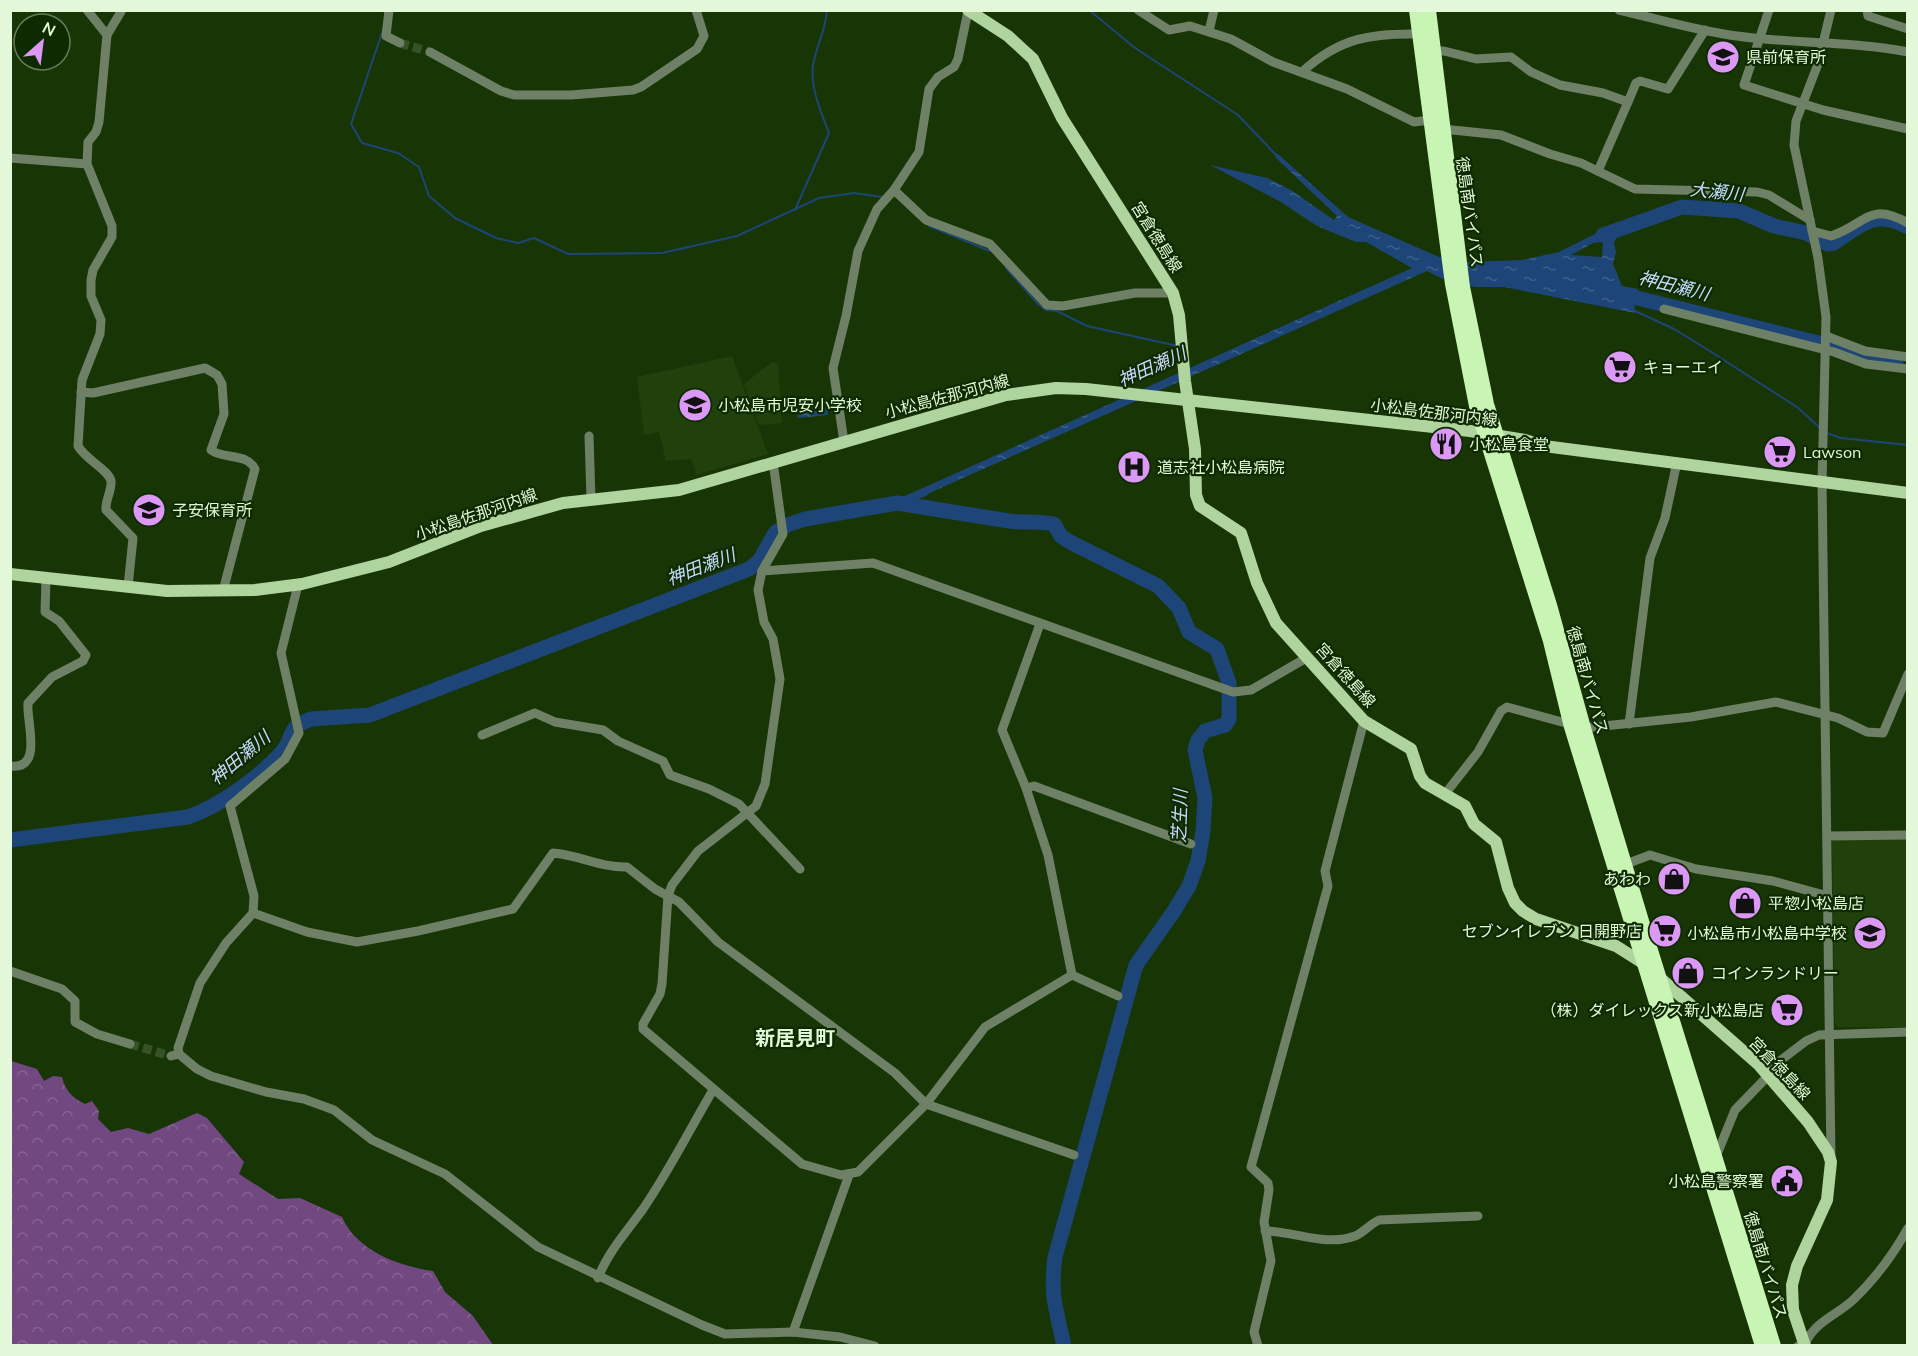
<svg xmlns="http://www.w3.org/2000/svg" width="1918" height="1356" font-family="Mulish,'Noto Sans JP',sans-serif">
<style>
.built{fill:#21410c}
.forest{fill:url(#forest-crowns)}
.water{fill:url(#water-ripples);fill-rule:evenodd}
.lines{fill:none;stroke-linecap:round;stroke-linejoin:round}
.stream{stroke:#1d4577;stroke-width:2}
.canal{stroke:#1d4577;stroke-width:8}
.river{stroke:#1d4577;stroke-width:15}
.minor-tunnel{stroke:#365226;stroke-width:9;stroke-dasharray:9 4.5;stroke-linecap:butt}
.minor{stroke:#6e8066;stroke-width:9}
.major{stroke:#afd49e;stroke-width:12}
.highway{stroke:#c9f5b4;stroke-width:14}
.labels{text-anchor:middle;stroke-width:4.5;stroke-linejoin:round;paint-order:stroke}
.poi-label{font-size:16px;fill:#e2f8d8;stroke:#0e2a00;text-anchor:start}
.street-label{font-size:16px;fill:#e2f8d8;stroke:#0e2a00}
.water-label{font-size:18px;font-style:italic;fill:#c4dbfb;stroke:#0e2a00}
.quarter-label{font-size:20px;font-weight:bold;fill:#e2f8d8;stroke:#0e2a00}
</style>
<defs>
<pattern id="forest-crowns" width="20" height="18" patternUnits="userSpaceOnUse" patternTransform="scale(1.5)"><rect width="20" height="18" fill="#714980"/><path d="M2 6a3 3 0 1 1 6 0M12 15a3 3 0 1 1 6 0" fill="none" stroke="#856491"/></pattern>
<pattern id="water-ripples" width="26" height="14" patternUnits="userSpaceOnUse" patternTransform="scale(1.5)"><rect width="26" height="14" fill="#1d4577"/><path d="M2 4q2-2 4 0t4 0M15 11q2-2 4 0t4 0" fill="none" stroke="#3e618a"/></pattern>
</defs>
<rect width="100%" height="100%" fill="#183506"/>
<!-- built -->
<g class="built">
<polygon points="732,356 768,454 697,475 691,459 666,461 659,432 644,435 637,377"/>
<polygon points="772,362 778,364 782,423 759,425 744,384"/>
<polygon points="1834,837 1907,837 1907,1027 1839,1027 1835,1024 1832,842"/>
</g>
<!-- forest -->
<path class="forest" d="M11,1061L37,1069L44,1081L53,1076L62,1077C65,1091 73,1098 85,1104L92,1101L99,1111L98,1119L111,1132L128,1128L149,1134L197,1113L207,1118L244,1162L239,1174L278,1199L300,1198L342,1217C357,1251 398,1266 433,1271L445,1292L473,1316L493,1345H11Z"/>
<!-- water -->
<g class="water">
<path d="M1278,154L1348,217L1439,257L1468,262L1522,260L1559,252L1621,221L1623,228L1614,242L1616,252L1613,264L1622,286L1638,289L1634,300L1635,313L1504,287H1475L1443,279L1427,271L916,499L914,492L1412,268L1366,242H1356L1317,226L1281,202L1210,165L1267,178L1291,190L1334,220L1337,216L1275,157ZM1603,242L1602,257L1571,255L1593,243Z"/>
<polygon points="827,400 828,415 798,418 797,404"/>
</g>
<g class="lines">
<!-- stream -->
<g class="stream">
<polyline points="1089,10 1135,48 1238,115 1278,157"/>
<polyline points="383,30 351,124 362,143 398,153 419,167 429,196 455,218 496,238 518,243 534,238 568,254 662,253 737,236 819,198 854,193 882,197"/>
<path d="M795,210L829,133C821,112 810,88 813,65C816,47 826,29 827,10"/>
<polyline points="929,226 990,251"/>
<polyline points="1006,268 1038,304 1046,310 1057,311 1087,326 1178,346"/>
<polyline points="1633,310 1674,329 1705,348 1797,407 1820,428"/>
<polyline points="1827,433 1841,438 1908,445"/>
</g>
<!-- canal -->
<polyline class="canal" points="897,503 925,492"/>
<!-- river -->
<g class="river">
<path d="M1603,235L1682,207L1739,211L1774,226L1806,233L1828,244L1834,243C1862,224 1875,209 1908,227"/>
<polyline points="1617,293 1831,346 1863,358 1896,364"/>
<path d="M10,840L188,817C220,806 258,778 281,753C296,737 284,729 311,719L370,715L749,569L760,560L775,533L787,525L805,519L897,503L1009,521C1024,523 1038,521 1054,524L1061,536L1070,542L1158,586L1179,608L1189,632L1217,649L1229,683V719L1225,725L1205,731L1198,740L1195,750L1205,798L1203,831L1198,861L1189,886L1174,911L1136,965L1055,1257C1050,1297 1056,1308 1064,1346"/>
</g>
<!-- minor-tunnel -->
<g class="minor-tunnel">
<polyline points="400,43 430,52"/>
<polyline points="130,1044 171,1056"/>
</g>
<!-- minor -->
<g class="minor">
<path d="M87,10L107,35L99,122L96,132L88,142L87,164L112,226V237L93,270L91,280V296L101,320L100,334L82,380L78,446C86,460 109,470 111,481C112,491 105,500 106,510L133,538L128,587"/>
<polyline points="389,10 386,36 400,43"/>
<polyline points="1138,10 1169,30 1190,26 1231,39 1273,62 1347,89 1414,122 1430,120"/>
<path d="M1619,10C1658,19 1697,31 1737,36C1794,44 1851,41 1908,52"/>
<polyline points="1769,10 1744,85 1823,110 1908,129"/>
<polyline points="1867,10 1868,16 1908,29"/>
<polyline points="1209,31 1214,10"/>
<polyline points="107,35 122,10"/>
<polyline points="1430,51 1444,51 1476,59 1511,57 1531,72 1560,85 1603,93 1628,102 1598,171"/>
<polyline points="430,52 501,91 514,95 571,95 633,90 641,87 697,49 704,36 696,10"/>
<path d="M1302,72C1339,38 1371,33 1419,34"/>
<polyline points="1628,102 1636,83 1640,81 1668,89 1705,30"/>
<polyline points="1443,129 1501,135 1550,154 1581,163 1635,189 1757,192 1769,195 1810,220"/>
<polyline points="10,158 87,164"/>
<polyline points="894,190 926,220 990,244 1047,305 1063,306 1135,293 1173,293"/>
<path d="M1812,231L1831,236C1867,224 1868,201 1908,223"/>
<polyline points="1664,309 1834,352 1866,364 1908,369"/>
<polyline points="1826,336 1865,351 1908,357"/>
<path d="M81,392L93,393L205,368L217,375L222,384L224,414L211,450C224,460 246,452 255,469L223,591"/>
<polyline points="589,436 591,499"/>
<polyline points="844,442 833,368 846,316 858,251 877,209 894,190 919,152 929,89 938,77 954,67 958,59 968,11"/>
<polyline points="773,462 783,534 762,571 758,590 764,622 773,639 780,679 765,784 756,806 698,851 672,885 668,896 662,984 660,994 643,1024 643,1029 802,1164 841,1175 858,1172 926,1104 985,1027 1072,975"/>
<polyline points="762,571 873,563 1233,692 1251,690 1308,657"/>
<polyline points="1040,624 1002,730 1026,788 1048,855 1072,975"/>
<polyline points="1629,724 1650,558 1665,518 1677,462"/>
<polyline points="482,735 535,713 555,722 603,730 618,741 663,761 670,775 709,789 739,804 800,869"/>
<path d="M10,766C44,770 26,722 28,703L52,677L83,661L86,655L59,621L45,612L46,578"/>
<polyline points="1026,788 1034,786 1191,844"/>
<polyline points="1445,794 1478,752 1501,711 1507,707 1584,728 1691,717 1776,702 1838,718 1867,732 1883,733 1908,674"/>
<polyline points="1828,836 1908,835"/>
<polyline points="1626,864 1650,855 1696,869 1773,881 1828,896"/>
<path d="M253,913L307,932L357,942L418,931L513,909L553,853C579,855 602,868 627,867L655,889L679,902L718,942L895,1073L926,1104L1074,1155"/>
<polyline points="10,971 62,989 75,1001 75,1022 97,1034 130,1044"/>
<polyline points="1072,975 1118,996"/>
<polyline points="179,1054 178,1048 200,983 226,943 253,913 254,896 230,806 285,759 299,733 281,653 298,585"/>
<polyline points="171,1056 179,1054 197,1069 211,1076 266,1092 304,1099 334,1110 372,1140 445,1174 538,1247 702,1325 725,1334 793,1332 840,1337 875,1346"/>
<polyline points="1764,1073 1806,1041 1819,1035 1908,1032"/>
<polyline points="1715,1159 1735,1110 1767,1077"/>
<polyline points="1831,1159 1822,482 1826,317 1818,258 1794,145 1796,121 1818,64 1831,10"/>
<path d="M1265,1231C1294,1231 1326,1247 1355,1236C1363,1233 1370,1224 1379,1220L1478,1216"/>
<path d="M598,1278C608,1252 627,1231 643,1209C669,1171 690,1129 713,1090"/>
<polyline points="793,1332 849,1175"/>
<polyline points="1258,1346 1254,1332 1271,1261 1264,1222 1269,1190 1268,1183 1251,1167 1328,886 1325,871 1364,721"/>
<path d="M1798,1346L1805,1344C1814,1322 1837,1315 1853,1300C1875,1279 1893,1255 1908,1228"/>
</g>
<!-- major -->
<g class="major">
<polyline points="968,10 1008,36 1033,59 1062,118 1173,293 1179,315 1185,381 1195,449 1196,495 1200,506 1241,533 1257,583 1276,623 1364,721 1411,749 1420,776 1425,783 1465,806 1474,824 1496,842 1508,888 1515,903 1523,911 1536,919 1616,946 1646,965"/>
<polyline points="10,574 167,591 255,590 302,584 389,562 481,526 563,503 679,490 1006,395 1056,388 1086,389 1470,431 1525,440 1544,446 1908,493"/>
<polyline points="1659,977 1759,1065 1808,1122 1828,1152 1831,1162 1827,1200 1797,1266 1792,1285 1793,1310 1805,1346"/>
</g>
<!-- highway -->
<g class="highway">
<polyline points="1416,10 1452,284 1476,406 1550,641 1571,727 1762,1346"/>
<polyline points="1429,10 1463,287 1487,404 1550,605 1584,728 1645,931 1774,1346"/>
</g>
</g>
<!-- icons -->
<defs>
<g id="school-disc" transform="scale(1.725)"><circle r="9.5" fill="#db99f5" stroke="#0e2a00"/><path d="M0-5L7-2L0 1L-7-2ZM-4 1L0 2.5L4 1V4Q0 6-4 4Z" fill="#111"/></g>
<g id="supermarket-disc" transform="scale(1.725)"><circle r="9.5" fill="#db99f5" stroke="#0e2a00"/><path d="M-6-5.5h2.5l.6 2H6L4.5 2H-2.5L-4.4-4H-6ZM-1.5 3.2a1.3 1.3 0 1 0 .1 0ZM3 3.2a1.3 1.3 0 1 0 .1 0Z" fill="#111"/></g>
<g id="restaurant-disc" transform="scale(1.725)"><circle r="9.5" fill="#db99f5" stroke="#0e2a00"/><path d="M-5-6h1v4h1v-4h1v4h1v-4h1v5L-1.5 .5V6h-2V.5L-5-1ZM5-6V6H3V1.5H1.5Q1.5-4 5-6Z" fill="#111"/></g>
<g id="hospital-disc" transform="scale(1.725)"><circle r="9.5" fill="#db99f5" stroke="#0e2a00"/><path d="M-5-5h3v3.5h4V-5h3V5h-3V1.5h-4V5h-3Z" fill="#111"/></g>
<g id="shop-disc" transform="scale(1.725)"><circle r="9.5" fill="#db99f5" stroke="#0e2a00"/><path d="M-5-2.5h2.3a2.7 3.5 0 0 1 5.4 0H5L5.5 6h-11ZM-1.5-2.5h3a1.5 2.3 0 0 0-3 0Z" fill="#111"/></g>
<g id="civic-disc" transform="scale(1.725)"><circle r="9.5" fill="#db99f5" stroke="#0e2a00"/><path d="M-.6-6.5H3V-4.5H.6V-3L4-1V1h2V6H-6V1h2V-1L-.6-3ZM-1.2 2.5V6h2.4V2.5Z" fill="#111"/></g>
</defs>
<g fill-rule="evenodd">
<use href="#school-disc" x="1723" y="57"/>
<use href="#supermarket-disc" x="1620" y="367"/>
<use href="#school-disc" x="695" y="405"/>
<use href="#restaurant-disc" x="1446" y="444"/>
<use href="#supermarket-disc" x="1780" y="452"/>
<use href="#hospital-disc" x="1134" y="467"/>
<use href="#school-disc" x="149" y="510"/>
<use href="#shop-disc" x="1674" y="879"/>
<use href="#shop-disc" x="1745" y="903"/>
<use href="#supermarket-disc" x="1665" y="931"/>
<use href="#school-disc" x="1870" y="933"/>
<use href="#shop-disc" x="1688" y="973"/>
<use href="#supermarket-disc" x="1787" y="1010"/>
<use href="#civic-disc" x="1787" y="1181"/>
</g>
<g class="labels">
<!-- poi labels -->
<g class="poi-label">
<text x="1746" y="63">県前保育所</text>
<text x="1643" y="373">キョーエイ</text>
<text x="718" y="411">小松島市児安小学校</text>
<text x="1469" y="450">小松島食堂</text>
<text x="1803" y="458">Lawson</text>
<text x="1157" y="473">道志社小松島病院</text>
<text x="172" y="516">子安保育所</text>
<text x="1651" y="885" text-anchor="end">あわわ</text>
<text x="1768" y="909">平惣小松島店</text>
<text x="1642" y="937" text-anchor="end">セブンイレブン 日開野店</text>
<text x="1847" y="939" text-anchor="end">小松島市小松島中学校</text>
<text x="1711" y="979">コインランドリー</text>
<text x="1764" y="1016" text-anchor="end">（株）ダイレックス新小松島店</text>
<text x="1764" y="1187" text-anchor="end">小松島警察署</text>
</g>
<!-- street labels -->
<g class="street-label">
<text transform="translate(1470 212) rotate(82)" y="6">徳島南バイパス</text>
<text transform="translate(1157 237) rotate(58)" y="6">宮倉徳島線</text>
<text transform="translate(947 396) rotate(-15)" y="6">小松島佐那河内線</text>
<text transform="translate(1434 412) rotate(7)" y="6">小松島佐那河内線</text>
<text transform="translate(476 514) rotate(-19)" y="6">小松島佐那河内線</text>
<text transform="translate(1346 675) rotate(48)" y="6">宮倉徳島線</text>
<text transform="translate(1588 680) rotate(74)" y="6">徳島南バイパス</text>
<text transform="translate(1780 1068) rotate(46)" y="6">宮倉徳島線</text>
<text transform="translate(1766 1265) rotate(73)" y="6">徳島南バイパス</text>
</g>
<!-- water labels -->
<g class="water-label">
<text transform="translate(1717 192) rotate(6)" y="6">大瀬川</text>
<text transform="translate(1674 286) rotate(14)" y="6">神田瀬川</text>
<text transform="translate(1152 367) rotate(-24)" y="6">神田瀬川</text>
<text transform="translate(701 567) rotate(-21)" y="6">神田瀬川</text>
<text transform="translate(240 758) rotate(-40)" y="6">神田瀬川</text>
<text transform="translate(1180 816) rotate(-88)" y="6">芝生川</text>
</g>
<!-- quarter labels -->
<g class="quarter-label">
<text x="795" y="1045">新居見町</text>
</g>
</g>
<!-- border -->
<rect width="1918" height="1356" fill="none" stroke="#e2f8d8" stroke-width="24"/>
<!-- north arrow -->
<g transform="translate(42 42) rotate(28)"><circle r="28" fill="#0e2a00" stroke="#637c56" stroke-width="1.5"/>
<path d="M0-4.5L10 22L0 15L-10 22Z" fill="#db99f5"/>
<text y="-9" font-size="16" font-weight="bold" text-anchor="middle" fill="#e2f8d8">N</text>
</g>
</svg>
